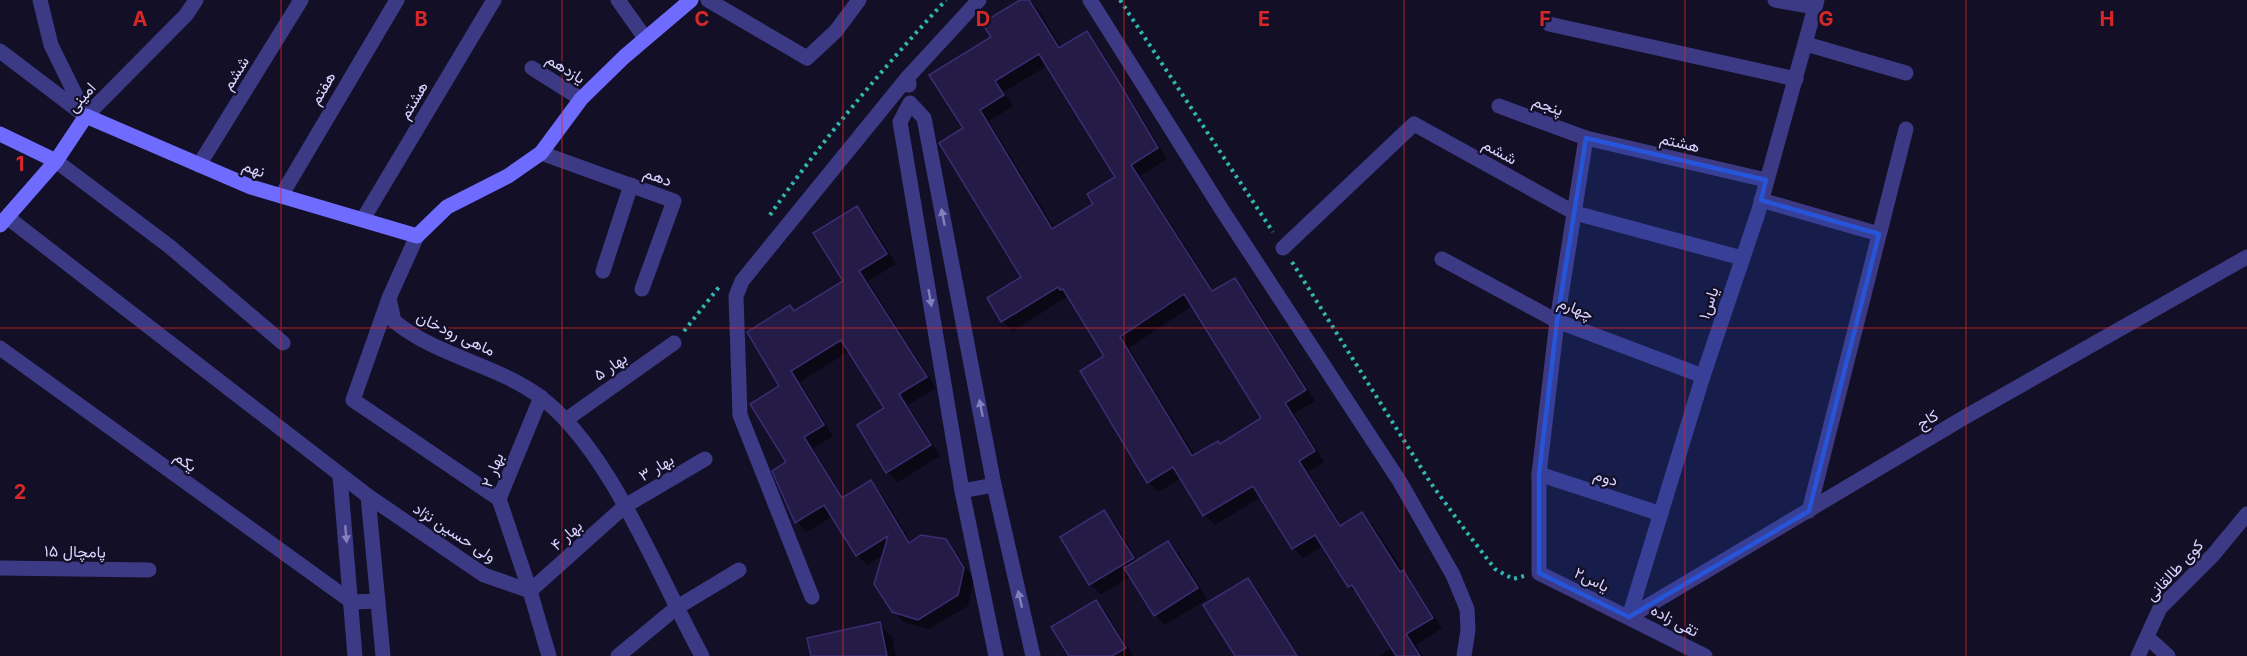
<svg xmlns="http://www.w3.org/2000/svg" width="2247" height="656" font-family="Inter,Vazirmatn,sans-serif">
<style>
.shadow{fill:#0007;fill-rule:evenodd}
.building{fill:#241b47;stroke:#3b2d73;stroke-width:1.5;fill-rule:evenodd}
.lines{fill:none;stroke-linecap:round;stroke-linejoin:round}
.path{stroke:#2fb8b0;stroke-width:4;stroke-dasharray:3 4.5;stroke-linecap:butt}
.street{stroke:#3d3a85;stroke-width:15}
.secondary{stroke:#6f6bff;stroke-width:15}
.oneway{fill:#837fbc}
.marked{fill:#2655da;fill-opacity:0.2;stroke:#2655da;stroke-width:4.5;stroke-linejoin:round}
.grid{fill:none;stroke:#d62828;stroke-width:1.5;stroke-opacity:0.55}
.labels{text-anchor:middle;stroke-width:4.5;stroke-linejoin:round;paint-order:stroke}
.street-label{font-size:16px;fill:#d9d4ff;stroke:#130f26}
.grid-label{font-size:20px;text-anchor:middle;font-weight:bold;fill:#d62828;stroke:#130f26;stroke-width:4.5;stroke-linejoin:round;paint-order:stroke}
</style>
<rect width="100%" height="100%" fill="#130f26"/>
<!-- shadow -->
<g class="shadow">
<path d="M1022,0H1029L1037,8L1062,48L1087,33L1097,44L1167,159L1140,176L1215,292L1234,280L1245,290L1315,401L1294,414L1324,462L1308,472L1342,526L1362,514L1372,524L1442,628L1416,645L1423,656H1379L1392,648L1360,596L1349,586L1323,546L1303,558L1293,548L1261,497L1215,525L1204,515L1181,478L1159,492L1148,482L1106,357L1068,296L1013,331L1002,321L1023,278L965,128L993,37ZM1048,65L1117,178L1096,204L1055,229L989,121L1013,106L1004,92ZM1193,305L1263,419L1220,445L1195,456L1129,348Z"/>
<polygon points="857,208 867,218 896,264 868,281 936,388 908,405 940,456 898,482 887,472 886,408 849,351 800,382 833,436 813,448 844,498 870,482 881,493 912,543 946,541 956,552 974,580 968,606 929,629 904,622 893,611 884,554 867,565 857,555 833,516 807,532 797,522 781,387 795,312 845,282"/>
<polygon points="1104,512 1114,522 1138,561 1168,542 1179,553 1207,599 1165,625 1155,615 1131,576 1101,595 1091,584 1062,538"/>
<polygon points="1248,580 1258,590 1300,656 1257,589 1254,589 1295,656 1237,656"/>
<polygon points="1096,602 1106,612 1133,656 1071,656"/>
<polygon points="879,624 892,637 896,656 812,656"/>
</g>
<!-- building -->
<g class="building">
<path d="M1020,0H1029L1059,48L1087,31L1117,79L1158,148L1131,165L1212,291L1235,278L1306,390L1285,403L1315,451L1299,461L1340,526L1362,512L1400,572L1403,570L1433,618L1406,634L1420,656H1396L1352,585L1348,587L1315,535L1292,549L1253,486L1203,516L1173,467L1147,483L1080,371L1104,356L1063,289L1060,290L1058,287L1001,322L987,298L1021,277L939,143L963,128L929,75L991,37L982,23ZM1039,54L1115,177L1087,194L1093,204L1052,229L980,110L1004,95L995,81ZM1184,294L1261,418L1220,444L1218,441L1192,456L1120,337Z"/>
<polygon points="857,206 887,254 859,271 927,377 899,394 931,445 886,473 857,425 884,408 841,340 791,371 824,425 804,437 842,498 871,480 909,543 921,535 946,539 964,568 958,595 918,620 892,612 874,584 888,536 856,556 824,505 795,523 772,471 786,462 750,404 779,386 747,332 790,305 794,311 843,281 813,233"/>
<polygon points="1104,510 1134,558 1089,585 1060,537"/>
<polygon points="1168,541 1198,588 1154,616 1124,568"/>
<polygon points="1248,578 1297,656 1235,656 1203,605"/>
<polygon points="1096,600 1126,648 1112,656 1069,656 1051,627"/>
<polygon points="880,622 887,656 811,656 807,638"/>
</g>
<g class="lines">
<!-- path -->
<g class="path">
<polyline points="1120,0 1273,232"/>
<path d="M770,215C823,139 883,68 946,0"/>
<polyline points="1292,262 1430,482 1465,530 1495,569 1513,579 1524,576"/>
<polyline points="684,331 719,287"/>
</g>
<!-- street -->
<g class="street">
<polyline points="40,0 51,45 86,116"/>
<polyline points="618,0 645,38"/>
<polyline points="708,0 807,58 836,31 859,0"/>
<polyline points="1090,0 1222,210 1400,482 1453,575 1467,609 1468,630 1464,656"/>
<polyline points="1775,0 1815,7"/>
<polyline points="1549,24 1796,79"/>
<polyline points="1806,44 1906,73"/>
<polyline points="0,51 83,114"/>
<polyline points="532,68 581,99"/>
<polyline points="909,85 908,77 979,0"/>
<polyline points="1499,106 1586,138 1766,180"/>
<polyline points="86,116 186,15 196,0"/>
<polyline points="1586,138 1557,321 1539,474 1539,573 1705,656"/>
<polyline points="541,153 674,201 642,289"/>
<polyline points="56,161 169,246 283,343"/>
<polyline points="199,165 301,0"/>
<polyline points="281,196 397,0"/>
<polyline points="1761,200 1879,234"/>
<polyline points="7,217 368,496 484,575 530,591 549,656"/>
<polyline points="363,219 494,0"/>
<path d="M417,236L389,298L394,321C436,356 495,364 539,396C610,448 659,578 702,656"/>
<polyline points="1283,248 1414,124 1575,213 1742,258"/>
<polyline points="1442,259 1557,321 1703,376"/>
<polyline points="603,271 631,185"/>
<polyline points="388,301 353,400 499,499"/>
<polyline points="0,348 352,602 378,601"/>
<polyline points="541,397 499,499 530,591 625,506 705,459"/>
<polyline points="567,419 674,343"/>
<polyline points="1539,474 1661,514"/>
<polyline points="340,476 355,656"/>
<polyline points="962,491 994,485"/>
<polyline points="368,496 383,656"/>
<polyline points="1809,511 1906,129"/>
<polyline points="0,568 149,570"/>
<polyline points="812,597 740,415 736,296 742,281 908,77"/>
<polyline points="1629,617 1965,417 2247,257"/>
<polyline points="1629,617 1703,376 1758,213 1817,0"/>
<polyline points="2147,637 2168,656"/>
<polyline points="618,656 676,608 739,570"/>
<polyline points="996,656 962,491 900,122 910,103 924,118 994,485 1033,656"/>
<polyline points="2138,656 2160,608 2213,555 2247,514"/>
</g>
<!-- secondary -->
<g class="secondary">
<polyline points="0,134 56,161"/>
<polyline points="0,225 56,161 86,116 251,187 417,236 447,207 508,176 541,153 581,99 624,57 691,0"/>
</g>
</g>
<!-- one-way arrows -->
<defs><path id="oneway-solid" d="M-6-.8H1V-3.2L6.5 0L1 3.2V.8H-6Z" transform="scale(1.5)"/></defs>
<g class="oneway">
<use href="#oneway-solid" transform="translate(943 217) rotate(-101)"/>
<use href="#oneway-solid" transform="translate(930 298) rotate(80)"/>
<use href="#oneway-solid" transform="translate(981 408) rotate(-101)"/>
<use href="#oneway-solid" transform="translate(346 534) rotate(85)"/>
<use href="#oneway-solid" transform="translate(1020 599) rotate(-103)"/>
</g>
<!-- marked area -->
<path class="marked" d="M1586,138L1766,180L1761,200L1879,234L1809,511L1629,617L1539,573V474L1557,321Z"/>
<!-- grid -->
<path class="grid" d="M281,0V656M562,0V656M843,0V656M1124,0V656M1404,0V656M1685,0V656M1966,0V656M0,328H2247"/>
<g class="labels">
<!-- street labels -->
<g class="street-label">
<text transform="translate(566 68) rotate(32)" y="6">یازدهم</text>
<text transform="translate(235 73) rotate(-58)" y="6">ششم</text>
<text transform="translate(322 88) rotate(-60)" y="6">هفتم</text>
<text transform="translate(81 97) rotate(-48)" y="6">امینی</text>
<text transform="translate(413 100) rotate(-59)" y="6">هشتم</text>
<text transform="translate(1548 105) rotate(20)" y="6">پنجم</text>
<text transform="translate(1680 142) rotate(13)" y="6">هشتم</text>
<text transform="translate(1500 151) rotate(29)" y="6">ششم</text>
<text transform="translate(254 168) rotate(20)" y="6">نهم</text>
<text transform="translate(658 176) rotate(20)" y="6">دهم</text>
<text transform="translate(1708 303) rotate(-72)" y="6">یاس۱</text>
<text transform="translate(1576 308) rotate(22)" y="6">چهارم</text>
<text transform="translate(456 333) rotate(25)" y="6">ماهی رودخان</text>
<text transform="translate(610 366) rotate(-35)" y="6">بهار ۵</text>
<text transform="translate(1927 419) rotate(-31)" y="6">کاج</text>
<text transform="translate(186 461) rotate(36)" y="6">یکم</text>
<text transform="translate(656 467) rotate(-31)" y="6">بهار ۳</text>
<text transform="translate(492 470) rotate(-69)" y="6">بهار ۲</text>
<text transform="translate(1606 477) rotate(18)" y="6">دوم</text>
<text transform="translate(455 532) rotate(33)" y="6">ولی حسین نژاد</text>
<text transform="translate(566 535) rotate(-42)" y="6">بهار ۴</text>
<text transform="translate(75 551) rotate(1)" y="6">پامچال ۱۵</text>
<text transform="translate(2174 570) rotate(-47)" y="6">کوی طالقانی</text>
<text transform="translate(1592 579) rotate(26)" y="6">یاس۲</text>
<text transform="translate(1675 620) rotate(28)" y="6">تقی زاده</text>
</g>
</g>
<g class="grid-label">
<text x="140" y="26">A</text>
<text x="421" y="26">B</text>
<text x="702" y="26">C</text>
<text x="983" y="26">D</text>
<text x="1264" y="26">E</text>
<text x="1545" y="26">F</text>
<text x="1826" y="26">G</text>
<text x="2107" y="26">H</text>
<text x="20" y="171">1</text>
<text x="20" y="499">2</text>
</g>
</svg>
